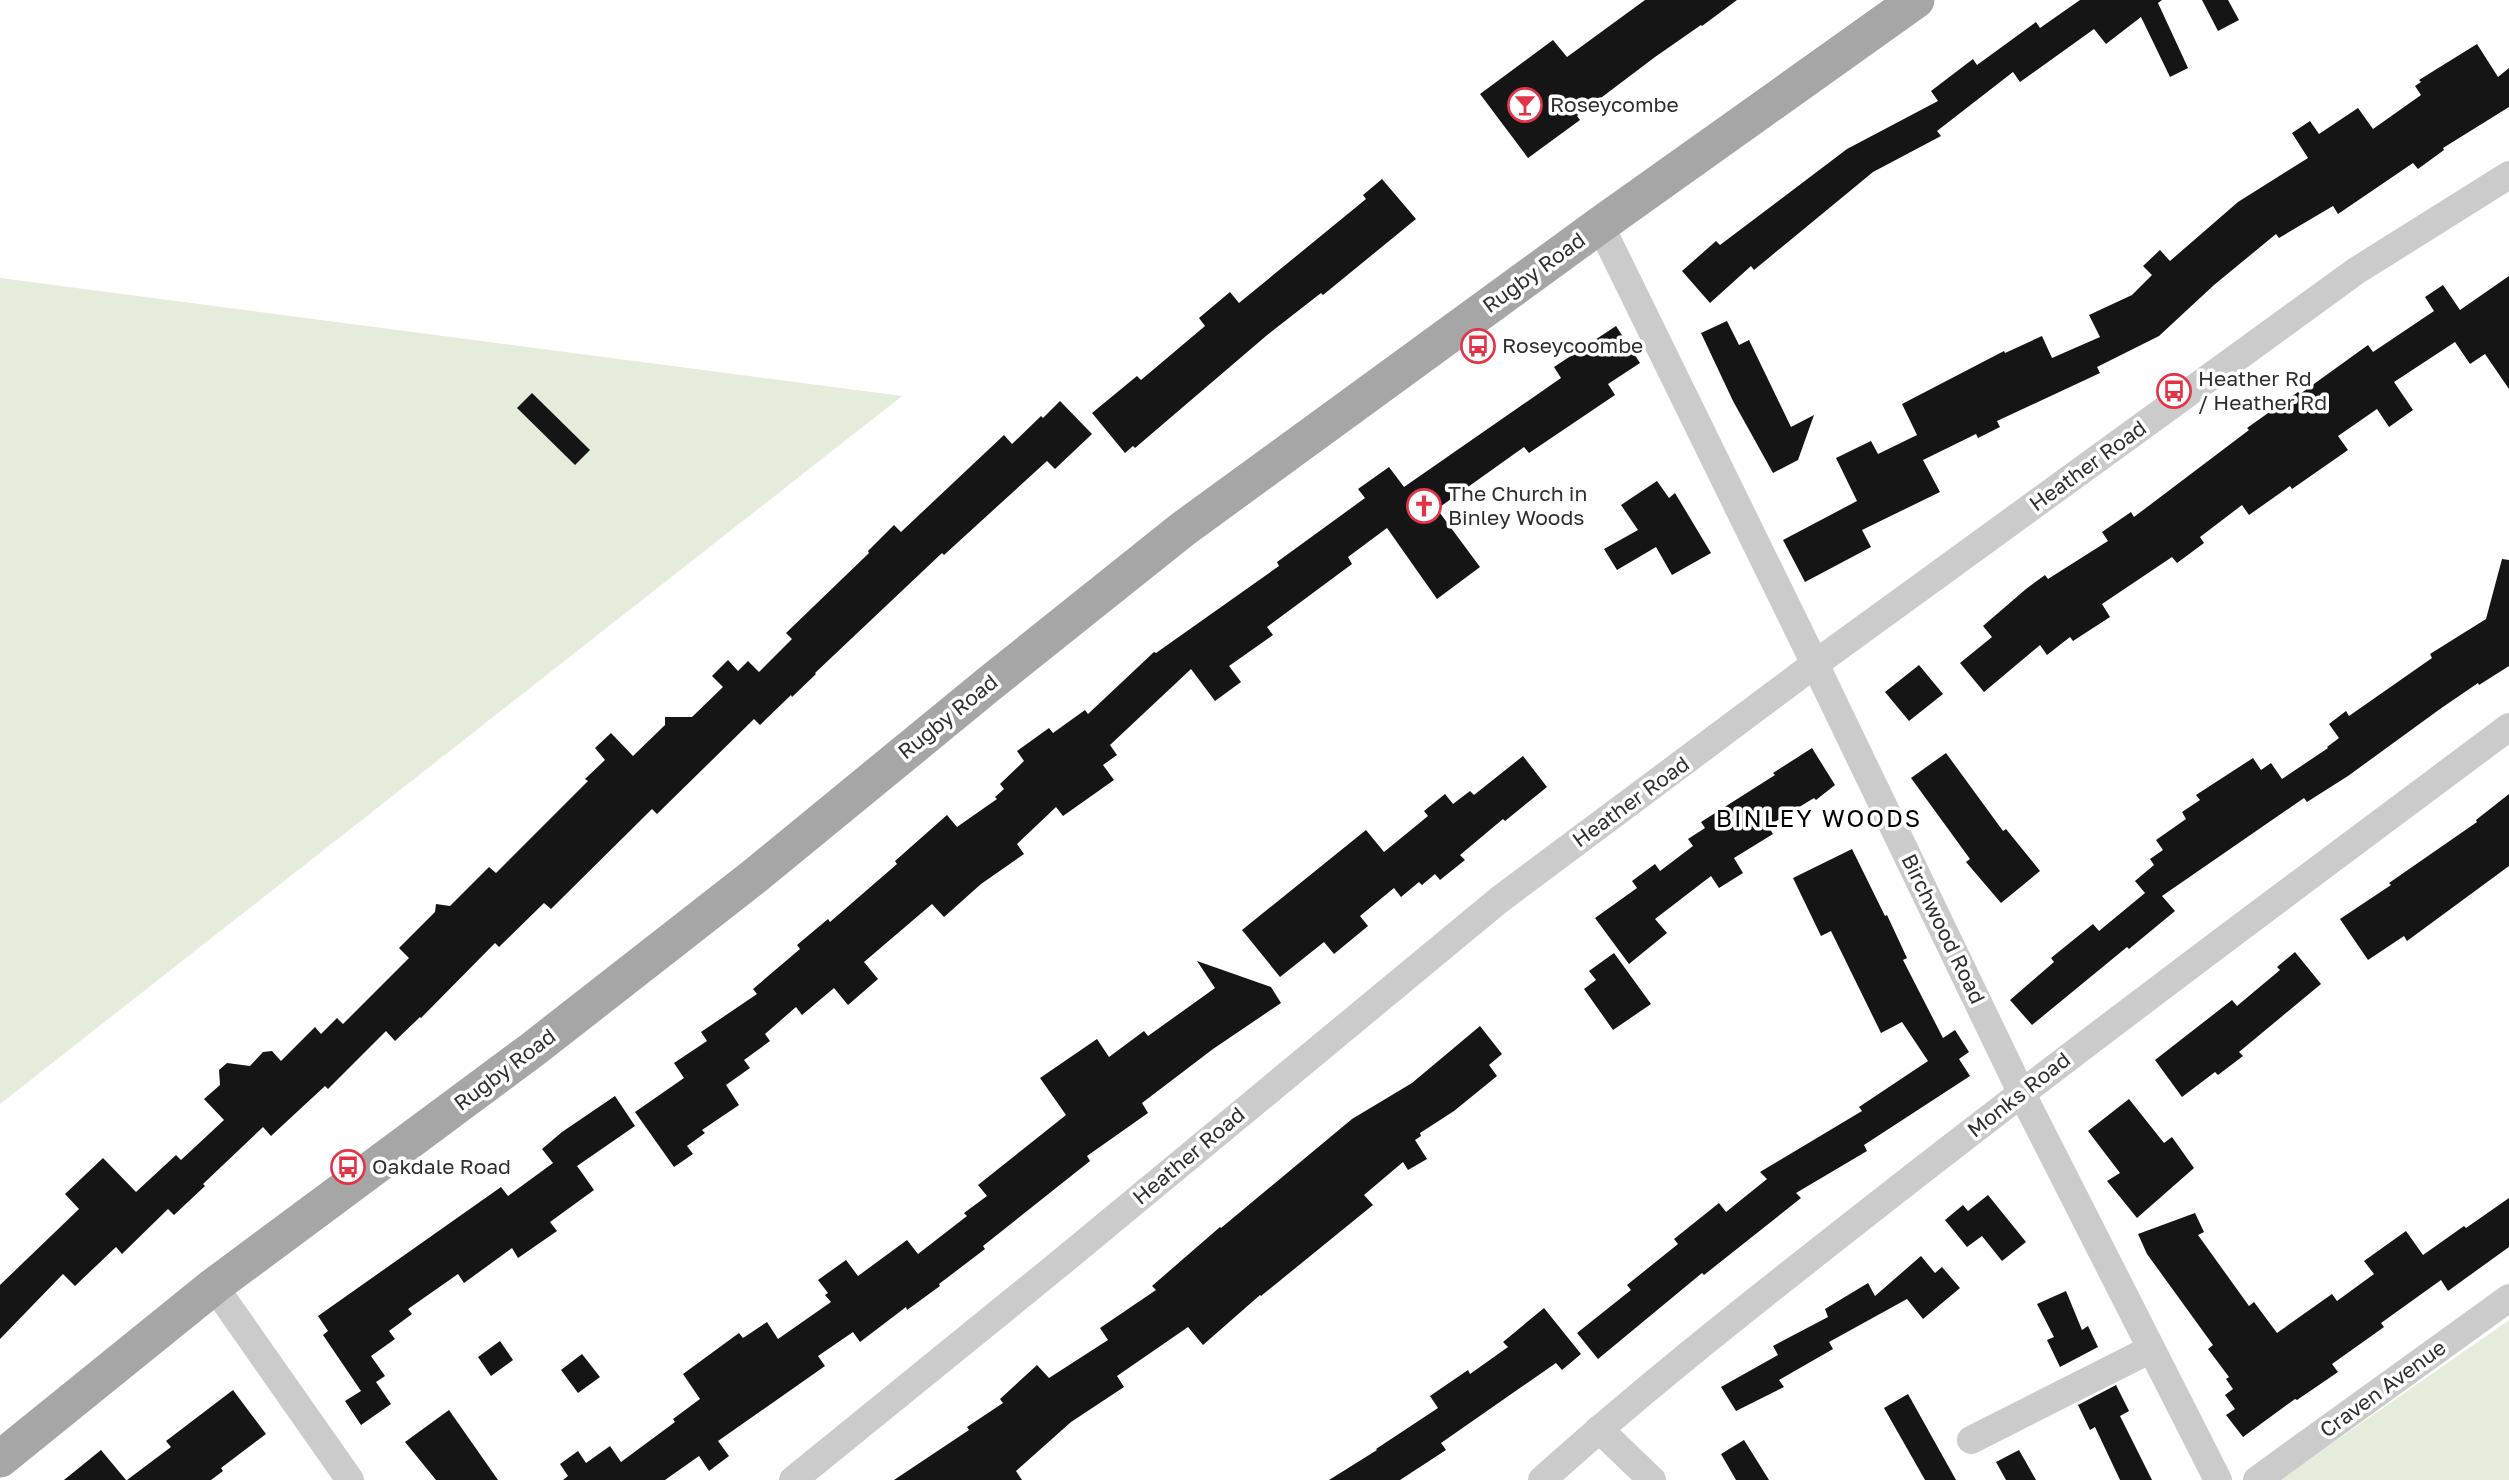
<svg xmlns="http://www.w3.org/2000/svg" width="2509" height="1480" font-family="'Golos Text',sans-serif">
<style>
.green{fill:#e5ecdc}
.building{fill:#151515}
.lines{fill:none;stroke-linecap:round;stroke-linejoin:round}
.minor{stroke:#cbcbcb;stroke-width:28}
.major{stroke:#a6a6a6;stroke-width:37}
.labels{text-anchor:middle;stroke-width:7;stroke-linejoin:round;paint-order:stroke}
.poi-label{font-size:21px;fill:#2e2e2e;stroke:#fff;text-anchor:start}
.street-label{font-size:21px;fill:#2e2e2e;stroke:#fff}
.quarter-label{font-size:24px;letter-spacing:2px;fill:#000;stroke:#fff}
</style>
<rect width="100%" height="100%" fill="#fff"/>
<!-- green -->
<g class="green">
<polygon points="0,278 902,396 0,1104"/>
<polygon points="2509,1320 2509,1480 2280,1480"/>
</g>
<!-- building -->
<g class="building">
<polygon points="1645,0 1737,0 1702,26 1701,25 1655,57 1577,116 1580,120 1528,158 1480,94 1553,40 1567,57"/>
<polygon points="2080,0 2162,0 2158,3 2188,68 2170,77 2141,17 2106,44 2094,29 2020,82 2013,72 1937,131 1941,136 1873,172 1754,270 1751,266 1710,303 1682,271 1716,241 1720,245 1847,149 1938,101 1931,91 1973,59 1977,65 2036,22 2040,28"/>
<polygon points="2202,0 2228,0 2239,20 2218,31"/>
<polygon points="2477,44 2498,77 2509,68 2509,107 2443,148 2444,150 2418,169 2413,163 2338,214 2333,206 2279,238 2276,234 2214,285 2159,336 2097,367 2100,373 1997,421 2000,427 1978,438 1976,434 1923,460 1940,492 1862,530 1871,547 1805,582 1783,540 1857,501 1836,458 1871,441 1878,454 1917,435 1902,404 2004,351 2005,353 2042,336 2052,358 2100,337 2089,315 2132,295 2152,275 2143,266 2160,250 2170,261 2238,202 2308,158 2292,133 2310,121 2319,134 2358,108 2373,129 2421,95 2415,86 2421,82 2419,80"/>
<polygon points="1382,179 1416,219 1323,295 1321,293 1266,336 1135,448 1133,446 1125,453 1092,413 1137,376 1141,380 1205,326 1199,318 1230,292 1239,303 1366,199 1363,195"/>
<polygon points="2509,276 2509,389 2485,354 2470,364 2455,342 2394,382 2413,410 2389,427 2377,409 2338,436 2348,450 2292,489 2290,486 2249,515 2242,505 2200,537 2204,543 2177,563 2172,557 2102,604 2110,617 2073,641 2070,637 2047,655 2040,645 1984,692 1960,663 1992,637 1983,626 2026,589 2045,575 2048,579 2108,541 2102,532 2131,512 2134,517 2249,430 2247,428 2298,392 2300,394 2368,345 2373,352 2434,311 2425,297 2443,285 2460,310"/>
<polygon points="1727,321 1739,345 1749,340 1791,427 1814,415 1798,460 1773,473 1733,401 1701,333"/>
<polygon points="1616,326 1640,363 1608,384 1615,395 1529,453 1524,447 1437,509 1480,567 1437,599 1387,528 1348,557 1352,564 1267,627 1273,635 1229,666 1241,682 1215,701 1191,669 1110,745 1117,755 1103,765 1114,780 1063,816 1056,807 1017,844 1024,854 981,884 944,917 932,904 864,962 878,979 848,1005 834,988 802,1015 796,1007 765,1034 770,1041 744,1060 750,1068 726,1085 739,1105 702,1130 705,1133 687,1146 693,1154 674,1167 635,1112 684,1078 674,1063 707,1041 701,1032 757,994 753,989 800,949 797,945 828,919 830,922 897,864 895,861 947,815 957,827 997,799 995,797 1004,789 1000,784 1024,761 1017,751 1049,728 1053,733 1085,710 1088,714 1154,652 1156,653 1279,566 1277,562 1365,498 1358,489 1389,467 1404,487 1561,378 1554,367"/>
<polygon points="532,393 590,450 575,465 517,408"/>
<polygon points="1060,401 1092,434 1055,469 1047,461 944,555 942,553 815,673 816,674 792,697 791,695 760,725 754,719 657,814 652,809 551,909 544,903 499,947 495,943 421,1018 420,1017 395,1041 386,1031 328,1089 325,1086 271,1136 263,1127 203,1184 205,1186 174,1215 168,1209 122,1254 116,1247 75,1286 63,1274 0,1339 0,1285 79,1209 65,1194 103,1158 136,1192 176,1155 181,1160 224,1120 204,1099 220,1085 219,1070 227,1063 250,1066 263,1052 272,1051 281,1061 315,1027 321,1034 337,1018 343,1024 409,958 399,948 435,912 436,904 450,906 489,867 496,873 588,781 585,779 605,760 595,748 611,733 633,756 665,725 665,717 692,717 723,687 712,676 728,660 738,671 748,661 759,672 792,639 786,633 869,553 868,551 894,525 901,532 1004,435 1012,444 1041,416 1043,418"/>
<polygon points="1657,481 1669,498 1675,493 1711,553 1672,575 1656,547 1617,570 1604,549 1638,530 1621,505"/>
<polygon points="2502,559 2509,560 2509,666 2479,685 2478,683 2440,709 2348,776 2307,802 2304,798 2162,896 2175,911 2129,949 2127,947 2032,1025 2010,1000 2054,962 2051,958 2093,924 2099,931 2145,893 2135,881 2154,865 2150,859 2163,850 2156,840 2186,819 2182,812 2200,800 2196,795 2253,758 2261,770 2271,763 2282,779 2328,748 2327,747 2339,738 2329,724 2346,711 2349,716 2432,658 2430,654 2486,619"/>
<polygon points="1919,665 1943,694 1909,721 1885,692"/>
<polygon points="1812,748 1835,785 1816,800 1814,798 1768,826 1773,834 1734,858 1743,873 1719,888 1711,876 1655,919 1667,933 1629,964 1595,918 1637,888 1632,881 1655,864 1660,871 1693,846 1688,839 1705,828 1701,822 1775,775 1773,773"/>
<polygon points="1946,753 2003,831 2006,829 2040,871 2001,903 1966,862 1970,859 1911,778"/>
<polygon points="1523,756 1547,787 1505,821 1503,819 1460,855 1465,860 1440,880 1435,874 1422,885 1419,882 1401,897 1394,888 1360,916 1368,926 1334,954 1324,942 1280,977 1242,930 1366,830 1384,852 1428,816 1424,811 1445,794 1453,804 1470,791 1474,795"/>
<polygon points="2509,794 2509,866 2407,941 2404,936 2368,960 2340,919 2391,885 2389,883 2477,822 2476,820"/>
<polygon points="1852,849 1885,916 1887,915 1907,958 1903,960 1943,1038 1955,1030 1969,1052 1959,1059 1970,1076 1864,1145 1867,1151 1796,1193 1801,1198 1704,1275 1702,1273 1598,1359 1577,1333 1631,1290 1627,1285 1678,1244 1674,1239 1719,1203 1726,1212 1767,1179 1760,1172 1862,1111 1859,1107 1928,1061 1902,1022 1881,1033 1831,931 1821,936 1793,878"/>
<polygon points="2295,952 2321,984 2239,1052 2243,1056 2218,1075 2215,1072 2182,1097 2155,1060 2232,1000 2237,1006 2280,970 2277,967"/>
<polygon points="1614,953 1651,1004 1613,1030 1584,989 1596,980 1589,971"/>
<polygon points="1197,961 1271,987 1281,1003 1213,1049 1142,1103 1148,1113 1087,1156 1090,1161 983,1246 985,1249 939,1284 940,1286 907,1310 906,1307 860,1342 853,1332 818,1356 825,1366 718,1441 729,1456 709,1471 699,1456 665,1480 563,1480 568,1476 560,1464 578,1451 586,1463 610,1446 621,1462 675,1422 673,1419 700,1399 683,1374 739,1333 743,1338 767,1322 778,1339 831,1302 825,1295 828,1293 818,1280 846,1260 858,1276 907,1240 918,1254 967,1216 964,1213 987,1196 978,1185 1066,1115 1040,1078 1097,1039 1109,1057 1144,1031 1148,1036 1215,988"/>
<polygon points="1480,1026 1502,1054 1489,1065 1497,1076 1454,1111 1420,1133 1421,1136 1415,1140 1427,1159 1408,1170 1403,1162 1364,1195 1373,1205 1261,1296 1260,1295 1203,1345 1188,1327 1117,1376 1124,1387 1071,1422 1016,1471 1022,1480 894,1480 969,1430 967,1427 1003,1403 1000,1399 1037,1365 1049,1378 1108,1340 1100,1328 1156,1290 1152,1286 1220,1227 1221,1228 1352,1119 1412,1083"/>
<polygon points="615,1096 635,1126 577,1166 594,1190 550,1222 557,1231 518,1258 512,1248 464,1283 458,1274 408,1309 412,1314 389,1331 395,1339 371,1356 385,1376 376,1382 391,1404 361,1425 345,1401 361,1391 323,1335 328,1331 318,1316 501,1187 508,1196 553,1163 542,1149 562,1132"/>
<polygon points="2129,1099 2164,1143 2172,1137 2194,1168 2137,1218 2107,1181 2120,1173 2088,1131"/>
<polygon points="1988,1195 2026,1242 2002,1261 1982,1236 1967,1247 1945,1220 1963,1205 1968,1211"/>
<polygon points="2509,1198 2509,1247 2448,1291 2441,1280 2381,1323 2384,1327 2332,1364 2338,1372 2297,1400 2295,1399 2243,1437 2226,1415 2235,1409 2225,1395 2233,1389 2226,1379 2229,1377 2208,1349 2213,1345 2147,1254 2138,1234 2195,1213 2204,1232 2198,1235 2249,1306 2254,1302 2277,1333 2332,1294 2337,1301 2374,1274 2364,1261 2406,1231 2423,1255 2464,1226 2466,1228"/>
<polygon points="1921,1256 1935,1273 1942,1267 1960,1288 1923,1319 1907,1299 1829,1342 1833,1349 1779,1380 1784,1387 1736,1411 1721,1387 1778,1355 1773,1346 1828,1317 1825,1309 1868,1283 1875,1296"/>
<polygon points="2066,1291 2082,1330 2088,1326 2098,1347 2060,1367 2047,1340 2054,1337 2037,1304"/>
<polygon points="1544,1308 1581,1354 1562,1370 1556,1363 1441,1443 1446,1450 1400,1480 1329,1480 1377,1450 1376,1449 1438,1408 1430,1396 1468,1370 1470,1374 1508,1347 1503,1342"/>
<polygon points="500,1341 513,1360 491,1376 478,1357"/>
<polygon points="582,1354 600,1377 578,1393 561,1370"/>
<polygon points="2116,1385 2129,1411 2120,1416 2152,1480 2120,1480 2095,1427 2090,1430 2078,1405"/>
<polygon points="233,1390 266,1434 221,1468 223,1471 211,1480 127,1480 171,1447 166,1441"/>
<polygon points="1908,1394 1956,1480 1925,1480 1884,1408"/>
<polygon points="449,1410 498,1480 436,1480 405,1442"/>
<polygon points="1744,1440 1769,1480 1736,1480 1721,1454"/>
<polygon points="101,1450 126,1480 64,1480"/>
<polygon points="2019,1450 2036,1480 2006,1480 1996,1462"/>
</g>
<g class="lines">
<!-- minor -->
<g class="minor">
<polyline points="1600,225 1815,664 2022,1094 2218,1480"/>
<polyline points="214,1286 350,1480"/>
<polyline points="1599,1429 1652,1480"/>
<polyline points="1971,1440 2151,1349"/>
<polyline points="793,1480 1053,1269 1499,900 1815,664 2356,271 2509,175"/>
<path d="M1542,1480C1652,1381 1769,1290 1885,1199C2091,1038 2300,883 2509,727"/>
<polyline points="2257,1480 2509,1298"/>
</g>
<!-- major -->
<polyline class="major" points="0,1459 214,1286 532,1050 756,875 989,684 1183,529 1600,225 1916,0"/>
</g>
<!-- icons -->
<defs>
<g id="bar-ring" transform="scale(1.75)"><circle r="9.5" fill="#fff" stroke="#e33347" stroke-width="1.5"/><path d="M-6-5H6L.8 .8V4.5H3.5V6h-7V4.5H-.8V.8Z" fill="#e33347"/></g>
<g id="bus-ring" transform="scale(1.75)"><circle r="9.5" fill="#fff" stroke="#e33347" stroke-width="1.5"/><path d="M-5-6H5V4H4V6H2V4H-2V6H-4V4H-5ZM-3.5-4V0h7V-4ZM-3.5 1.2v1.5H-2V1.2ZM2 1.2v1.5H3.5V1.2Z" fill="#e33347"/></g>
<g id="church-ring" transform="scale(1.75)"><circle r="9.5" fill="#fff" stroke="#e33347" stroke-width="1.5"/><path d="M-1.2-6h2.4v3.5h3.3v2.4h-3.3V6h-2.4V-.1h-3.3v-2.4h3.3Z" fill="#e33347"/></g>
</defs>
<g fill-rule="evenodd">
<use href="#bar-ring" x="1525" y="105"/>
<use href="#bus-ring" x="1478" y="346"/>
<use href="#bus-ring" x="2174" y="391"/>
<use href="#church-ring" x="1424" y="506"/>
<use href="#bus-ring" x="348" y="1167"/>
</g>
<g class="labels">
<!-- poi labels -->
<g class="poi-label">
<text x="1550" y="112">Roseycombe</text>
<text x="1502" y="353">Roseycoombe</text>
<text x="2198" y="386">Heather Rd<tspan x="2198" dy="24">/ Heather Rd</tspan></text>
<text x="1448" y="501">The Church in<tspan x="1448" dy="24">Binley Woods</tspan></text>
<text x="372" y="1174">Oakdale Road</text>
</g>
<!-- street labels -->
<g class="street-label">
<text transform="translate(1534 273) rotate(-36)" y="7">Rugby Road</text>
<text transform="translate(2088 466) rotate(-36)" y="7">Heather Road</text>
<text transform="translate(948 717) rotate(-39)" y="7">Rugby Road</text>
<text transform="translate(1631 802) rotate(-36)" y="7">Heather Road</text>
<text transform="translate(1943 929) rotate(64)" y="7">Birchwood Road</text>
<text transform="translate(505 1070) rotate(-37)" y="7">Rugby Road</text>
<text transform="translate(2019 1095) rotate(-38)" y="7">Monks Road</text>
<text transform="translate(1189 1156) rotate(-40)" y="7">Heather Road</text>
<text transform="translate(2383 1389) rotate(-36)" y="7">Craven Avenue</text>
</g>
<!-- quarter labels -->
<g class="quarter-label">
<text x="1819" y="827">BINLEY WOODS</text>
</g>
</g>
</svg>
